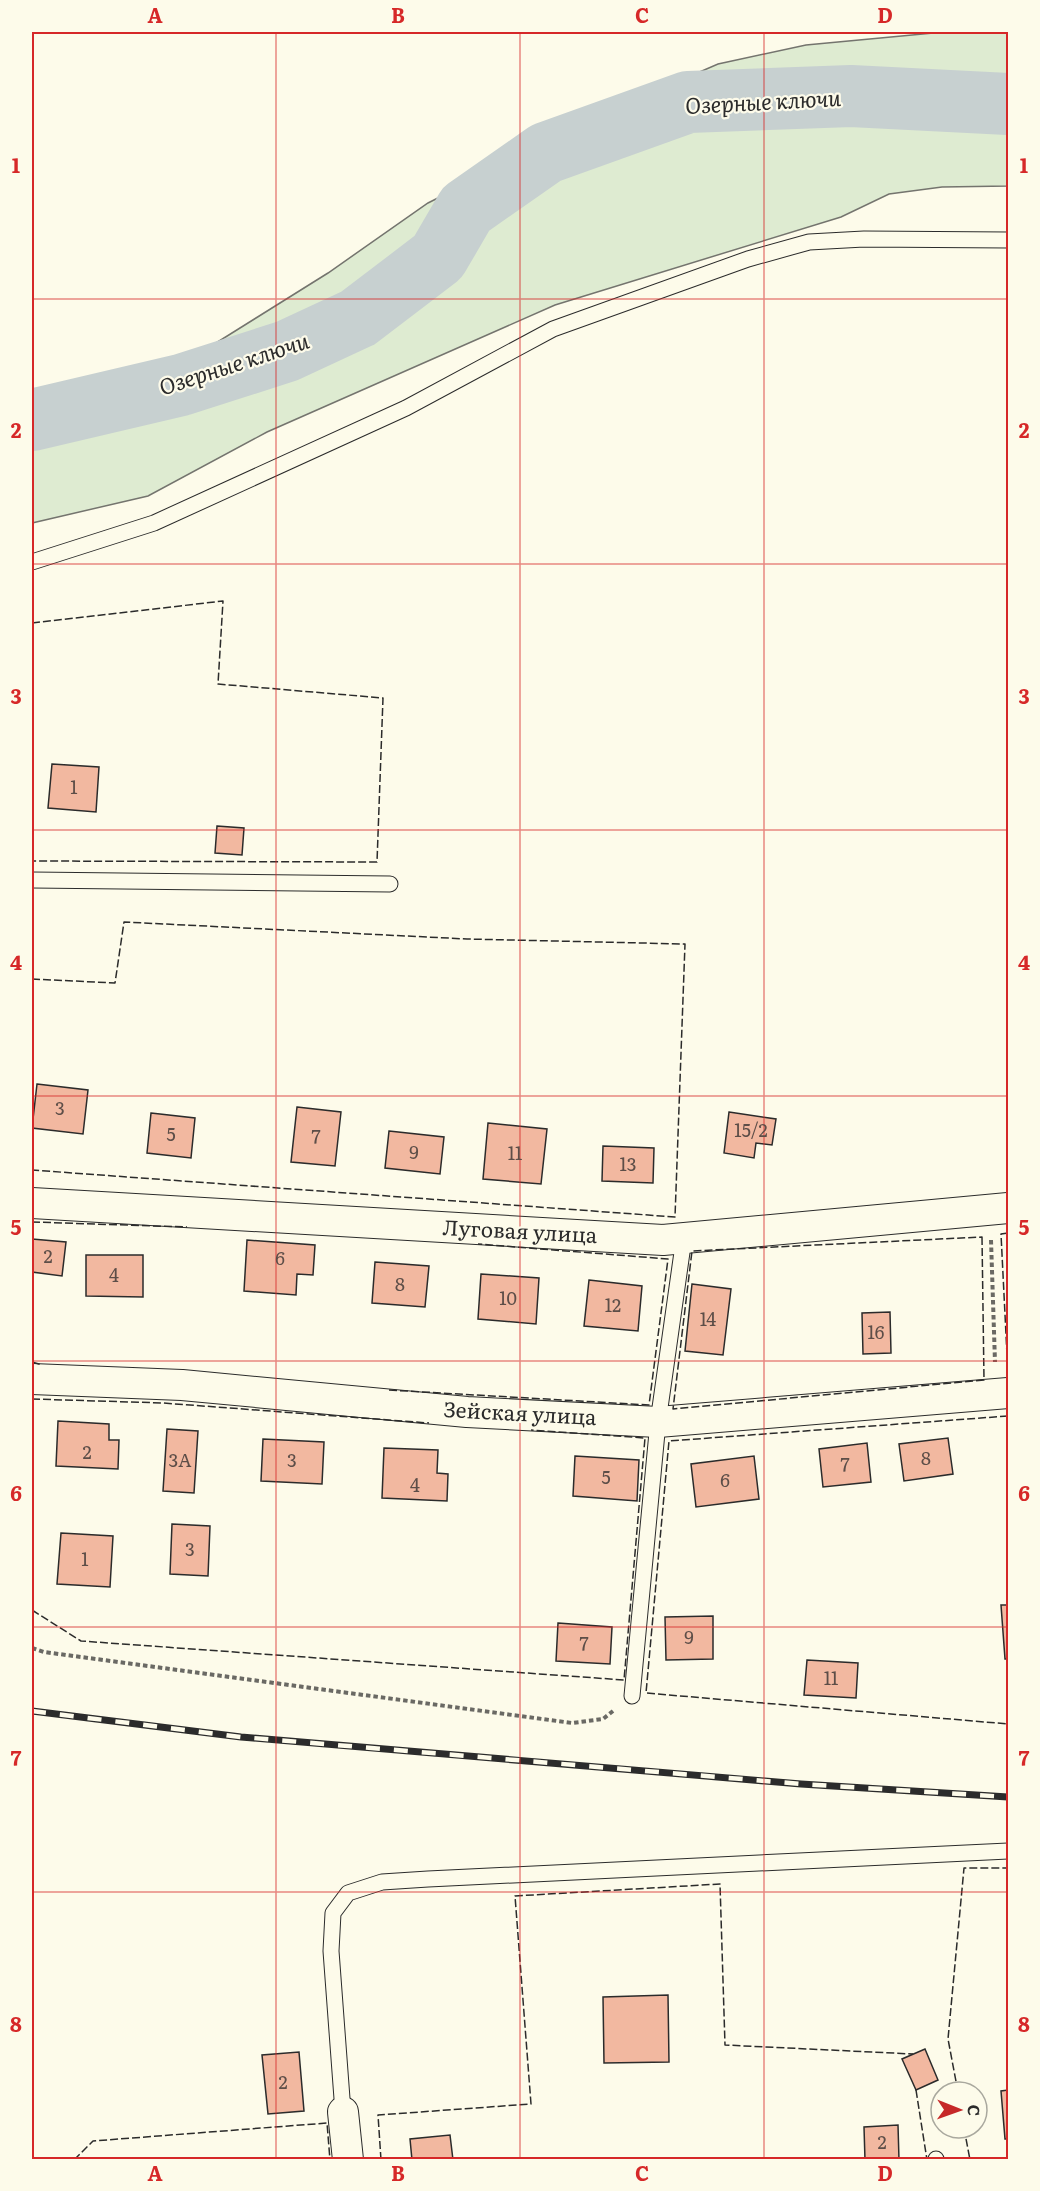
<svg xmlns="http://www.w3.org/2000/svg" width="1040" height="2191" font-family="Literata,serif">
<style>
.green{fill:#deebd1;stroke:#74746e;stroke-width:1.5}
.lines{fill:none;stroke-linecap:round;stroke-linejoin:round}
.river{stroke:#c7d0d0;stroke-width:62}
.building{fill:#f2b8a0;stroke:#2b2b2b;stroke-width:1.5}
.lane-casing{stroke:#2b2b2b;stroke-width:17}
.street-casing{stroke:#2b2b2b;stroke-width:32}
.path{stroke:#6a6964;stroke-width:4;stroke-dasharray:4.5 3;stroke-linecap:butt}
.lane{stroke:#fdfbea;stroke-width:15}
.street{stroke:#fdfbea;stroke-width:30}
.rail-casing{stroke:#2b2b2b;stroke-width:7}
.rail{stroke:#fdfbea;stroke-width:4.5;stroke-dasharray:14;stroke-linecap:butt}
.fence{stroke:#2b2b2b;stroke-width:1.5;stroke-dasharray:8 3;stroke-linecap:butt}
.grid{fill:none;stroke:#d62828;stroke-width:1.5;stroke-opacity:0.55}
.labels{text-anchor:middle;stroke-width:4.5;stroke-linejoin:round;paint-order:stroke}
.number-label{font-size:18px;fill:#5d4e48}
.street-label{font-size:21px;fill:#2b2b2b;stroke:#fdfbea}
.water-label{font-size:22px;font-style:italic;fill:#2b2b2b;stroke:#fdfbea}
.neatline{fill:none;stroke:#d62828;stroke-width:2}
.grid-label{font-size:20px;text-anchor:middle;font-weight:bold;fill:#d62828}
</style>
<rect width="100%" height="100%" fill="#fdfbea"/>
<!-- green -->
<polygon class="green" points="944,32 1008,32 1008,186 942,187 889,194 841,217 555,305 267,432 148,496 32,523 32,406 192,358 328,273 428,203 621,106 718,64 806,45"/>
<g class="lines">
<!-- river -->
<polyline class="river" points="32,420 181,385 287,351 358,318 438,257 466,209 546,153 688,102 851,96 1008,104"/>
</g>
<!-- building -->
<g class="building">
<polygon points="52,764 99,767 96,812 48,808"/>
<polygon points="217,826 244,828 242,855 215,853"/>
<polygon points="37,1084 88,1090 83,1134 32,1128"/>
<polygon points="297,1107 341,1112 335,1166 291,1162"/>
<polygon points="729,1112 776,1119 772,1145 756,1143 754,1158 724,1153"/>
<polygon points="151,1113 195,1118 191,1158 147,1153"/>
<polygon points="488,1123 547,1129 541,1184 483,1179"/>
<polygon points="389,1131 444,1137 440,1174 385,1168"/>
<polygon points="603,1146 654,1148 653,1183 602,1181"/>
<polygon points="32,1239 66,1242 62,1276 32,1272"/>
<polygon points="247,1240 315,1245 313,1275 297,1274 296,1295 244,1291"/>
<polygon points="86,1255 143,1255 143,1297 86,1296"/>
<polygon points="375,1262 429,1266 425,1307 372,1303"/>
<polygon points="481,1274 539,1278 536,1324 478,1319"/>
<polygon points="589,1280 642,1286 638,1331 584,1326"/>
<polygon points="692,1284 731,1289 723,1355 685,1351"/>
<polygon points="890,1312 891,1353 863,1354 862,1313"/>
<polygon points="58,1421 109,1424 109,1440 119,1440 118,1469 56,1466"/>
<polygon points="167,1429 198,1431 194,1493 163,1491"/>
<polygon points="948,1438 953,1474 904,1481 899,1444"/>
<polygon points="263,1439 324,1442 322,1484 261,1481"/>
<polygon points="867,1443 871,1482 823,1487 819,1449"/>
<polygon points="384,1448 438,1450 437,1473 448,1474 447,1501 382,1498"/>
<polygon points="575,1456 639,1460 637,1501 573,1496"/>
<polygon points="754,1456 759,1499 696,1507 691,1464"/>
<polygon points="172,1524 210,1526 208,1576 170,1574"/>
<polygon points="61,1533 113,1536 110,1587 57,1584"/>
<polygon points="1001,1605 1008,1605 1008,1659 1005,1659"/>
<polygon points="713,1616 713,1659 666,1660 665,1617"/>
<polygon points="558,1623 612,1627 610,1664 556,1661"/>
<polygon points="807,1660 858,1663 856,1698 804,1695"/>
<polygon points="668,1995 669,2062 604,2063 603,1997"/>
<polygon points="925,2049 938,2080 916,2090 902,2059"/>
<polygon points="299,2052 304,2111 268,2114 262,2055"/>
<polygon points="1008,2090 1008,2139 1005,2139 1001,2091"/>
<polygon points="898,2125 899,2160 865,2160 864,2127"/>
<polygon points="450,2135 453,2160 412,2160 410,2139"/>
</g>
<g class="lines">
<!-- lane casing -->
<g class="lane-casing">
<g id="lane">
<polyline points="32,562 154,523 406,408 553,329 748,259 809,242 864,239 1008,240"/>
<polyline points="32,880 390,884"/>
<polyline points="632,1696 658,1422 684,1238"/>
<polyline points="343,2112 331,1951 333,1913 348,1893 382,1882 428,1879 1008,1851"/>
<polyline points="936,2159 936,2160"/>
</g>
</g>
<!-- street casing -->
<g class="street-casing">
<g id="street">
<polyline points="32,1203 663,1240 1008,1208"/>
<polyline points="32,1379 182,1385 467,1412 658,1422 1008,1393"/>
<polyline points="343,2112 348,2160"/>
</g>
</g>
<!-- path -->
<g class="path">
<polyline points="991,1240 995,1362"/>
<polyline points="32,1648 44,1652 572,1723 603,1719 613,1711"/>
</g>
<!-- lane -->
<use href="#lane" class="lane"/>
<!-- street -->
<use href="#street" class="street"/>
<!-- rail casing -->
<g class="rail-casing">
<polyline id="rail" points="32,1711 241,1737 801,1784 1008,1797"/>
</g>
<!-- rail -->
<use href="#rail" class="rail"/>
<!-- fence -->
<g class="fence">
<polyline points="32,623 223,601 218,684 383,698 377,862 32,861"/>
<polyline points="32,979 115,983 124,922 467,939 685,944 675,1217 32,1170"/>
<polyline points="32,1222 187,1227"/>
<polyline points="1008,1233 1001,1234 1008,1375"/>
<polygon points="982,1237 984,1380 673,1409 692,1251"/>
<polyline points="32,1362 42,1365"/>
<polyline points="389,1390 649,1405 668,1259 478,1244"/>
<polyline points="32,1399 163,1403 429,1423"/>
<polyline points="1008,1416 669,1441 646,1693 1008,1724"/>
<polyline points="32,1610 81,1641 624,1680 645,1438 531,1430"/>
<polyline points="916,2090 927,2160"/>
<polyline points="958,2092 948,2039 964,1868 1008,1868"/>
<polyline points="964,2128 970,2160"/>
<polyline points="74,2160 93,2141 327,2123 330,2160"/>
<polyline points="381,2160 378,2115 531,2104 515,1896 720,1884 725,2045 913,2054"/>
</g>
</g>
<!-- grid -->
<path class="grid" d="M276,32V2160M520,32V2160M764,32V2160M32,299H1008M32,564H1008M32,830H1008M32,1096H1008M32,1361H1008M32,1627H1008M32,1892H1008"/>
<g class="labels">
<!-- number labels -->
<g class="number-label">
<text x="74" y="794">1</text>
<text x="60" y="1115">3</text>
<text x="751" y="1137">15/2</text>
<text x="171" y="1141">5</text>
<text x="316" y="1143">7</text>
<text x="414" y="1159">9</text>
<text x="515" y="1160">11</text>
<text x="628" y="1171">13</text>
<text x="48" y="1263">2</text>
<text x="280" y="1265">6</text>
<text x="114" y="1282">4</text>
<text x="400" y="1291">8</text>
<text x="508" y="1305">10</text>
<text x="613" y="1312">12</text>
<text x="708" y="1326">14</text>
<text x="876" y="1339">16</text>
<text x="87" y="1459">2</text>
<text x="926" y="1465">8</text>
<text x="180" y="1467">3А</text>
<text x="292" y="1467">3</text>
<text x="845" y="1471">7</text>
<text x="606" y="1484">5</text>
<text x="725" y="1487">6</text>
<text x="415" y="1492">4</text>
<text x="190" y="1556">3</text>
<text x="85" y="1566">1</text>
<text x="689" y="1644">9</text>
<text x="584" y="1650">7</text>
<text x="831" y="1685">11</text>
<text x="283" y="2089">2</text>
<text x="882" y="2149">2</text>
</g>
<!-- street labels -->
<g class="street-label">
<text transform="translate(520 1232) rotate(3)" y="7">Луговая улица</text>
<text transform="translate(520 1414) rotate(3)" y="7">Зейская улица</text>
</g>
<!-- water labels -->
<g class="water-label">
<text transform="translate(763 102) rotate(-3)" y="8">Озерные ключи</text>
<text transform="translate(234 364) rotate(-18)" y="8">Озерные ключи</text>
</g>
</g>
<!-- border -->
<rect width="1040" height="2191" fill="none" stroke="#fdfbea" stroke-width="66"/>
<!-- north arrow -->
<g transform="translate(959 2110) rotate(91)"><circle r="28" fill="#fdfbea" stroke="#a9a89e" stroke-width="1.5"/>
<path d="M0-4.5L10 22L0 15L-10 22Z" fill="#c62828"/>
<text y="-9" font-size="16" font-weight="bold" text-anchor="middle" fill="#2b2b2b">С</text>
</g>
<rect x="33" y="33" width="974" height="2125" class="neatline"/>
<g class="grid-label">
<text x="155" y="23">A</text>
<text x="398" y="23">B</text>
<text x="642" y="23">C</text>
<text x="885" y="23">D</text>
<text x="16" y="173">1</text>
<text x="1024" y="173">1</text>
<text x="16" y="438">2</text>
<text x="1024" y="438">2</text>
<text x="16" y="704">3</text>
<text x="1024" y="704">3</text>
<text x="16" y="970">4</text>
<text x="1024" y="970">4</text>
<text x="16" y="1235">5</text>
<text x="1024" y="1235">5</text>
<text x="16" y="1501">6</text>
<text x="1024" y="1501">6</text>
<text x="16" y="1766">7</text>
<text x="1024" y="1766">7</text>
<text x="16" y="2032">8</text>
<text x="1024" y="2032">8</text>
<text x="155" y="2181">A</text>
<text x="398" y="2181">B</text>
<text x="642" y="2181">C</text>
<text x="885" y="2181">D</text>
</g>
</svg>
